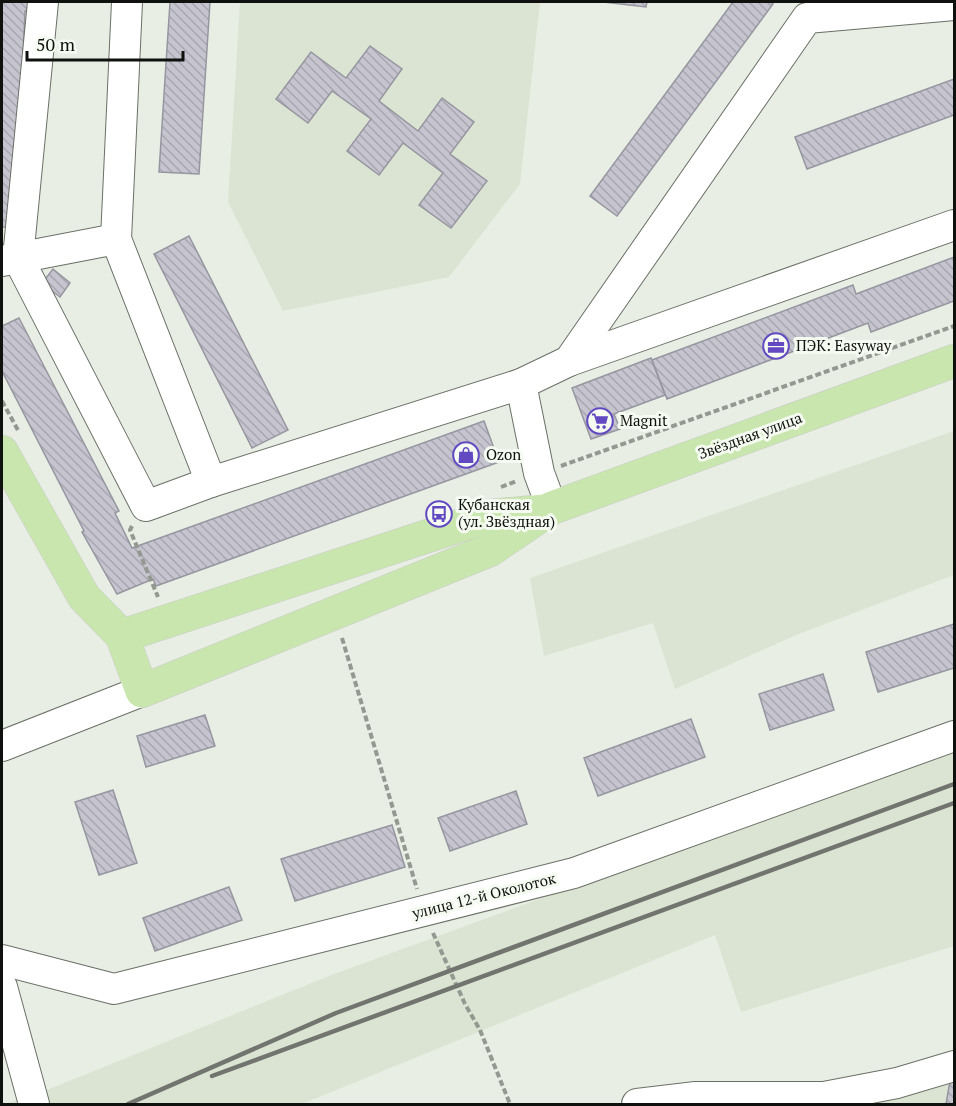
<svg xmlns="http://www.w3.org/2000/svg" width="956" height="1106" font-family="'PT Serif',serif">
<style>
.built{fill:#dbe4d3}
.building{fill:url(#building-back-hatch);stroke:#9696a0;stroke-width:1.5}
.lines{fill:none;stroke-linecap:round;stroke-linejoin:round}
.minor-casing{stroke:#6b7067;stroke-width:32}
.major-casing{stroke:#cacbca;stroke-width:34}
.path{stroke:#939890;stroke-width:4;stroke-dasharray:6 3;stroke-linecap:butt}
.minor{stroke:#fff;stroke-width:30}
.major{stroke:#cae6af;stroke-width:33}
.rail{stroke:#72756f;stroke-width:4.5}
.labels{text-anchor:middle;stroke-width:6;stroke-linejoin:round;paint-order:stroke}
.poi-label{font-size:15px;fill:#0f110e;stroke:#f5fbf1;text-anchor:start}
.street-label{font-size:15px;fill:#0f110e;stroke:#f5fbf1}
</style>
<defs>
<pattern id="building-back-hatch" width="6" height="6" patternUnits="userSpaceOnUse" patternTransform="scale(1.5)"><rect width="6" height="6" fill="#c5c4cf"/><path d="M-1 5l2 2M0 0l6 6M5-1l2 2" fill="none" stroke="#a8a7b1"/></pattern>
</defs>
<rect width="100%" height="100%" fill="#e8eee4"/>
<!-- built -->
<g class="built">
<polygon points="240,2 540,2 520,184 449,277 283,311 228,202"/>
<polygon points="954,431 954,575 796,635 675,689 653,623 544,656 530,578"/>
<polygon points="954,748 954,946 741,1012 715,935 302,1104 4,1104 42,1092 334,974"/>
<polygon points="954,1075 954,1104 847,1104"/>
</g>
<!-- building -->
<g class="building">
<polygon points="2,2 31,2 31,11 25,11 16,227 2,227"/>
<polygon points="170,2 210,2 199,174 159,172"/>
<polygon points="603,2 647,2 646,7"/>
<polygon points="733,2 770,2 773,4 617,216 590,196"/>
<polygon points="370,46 402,69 379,101 418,131 442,98 474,122 450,154 487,181 451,228 419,205 443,173 403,143 379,175 347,151 371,119 332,91 308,123 276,99 311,52 346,78"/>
<polygon points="954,79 954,115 807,169 795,137"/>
<polygon points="189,236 288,430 252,448 154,254"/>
<polygon points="954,257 954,301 871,332 868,323 667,399 652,360 853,285 856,294"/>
<polygon points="53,269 70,283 60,297 42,283"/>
<polygon points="19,318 119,511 115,513 132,548 484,421 499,462 156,586 153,579 117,594 82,532 84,531 2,371 2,326"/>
<polygon points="651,358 665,395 614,414 620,429 591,439 572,388"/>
<polygon points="954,624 954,668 878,692 866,652"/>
<polygon points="823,674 834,710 770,730 759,694"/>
<polygon points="205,715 215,746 146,767 137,736"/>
<polygon points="691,719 705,757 598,796 584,758"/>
<polygon points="113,790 137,863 99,875 75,802"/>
<polygon points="516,791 527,824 450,851 438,818"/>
<polygon points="392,825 405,867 295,901 281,859"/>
<polygon points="229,887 242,920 155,951 143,918"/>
<polygon points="950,1081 954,1081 954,1104 946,1104"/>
</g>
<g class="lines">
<!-- minor casing -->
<g class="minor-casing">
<g id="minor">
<polyline points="43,2 18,258 146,506 211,482 521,384 539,473 552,508"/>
<polyline points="116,239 127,2"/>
<polyline points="2,261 116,239 211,482"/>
<polyline points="569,361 807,18 954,5"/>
<polyline points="521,384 569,361 954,225"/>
<polyline points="2,746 142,691"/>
<polyline points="2,960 114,989 574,873 954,736"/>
<polyline points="2,987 34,1104"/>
<polyline points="637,1104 696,1097 824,1097 897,1083 954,1066"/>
</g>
</g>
<!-- major casing -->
<g class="major-casing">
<g id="major">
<polyline points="2,452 84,597 122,636 142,691 490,550 552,508 954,361"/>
<polyline points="122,636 489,516 545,511"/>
</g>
</g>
<!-- path -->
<g class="path">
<polyline points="2,401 19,432"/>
<polyline points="561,466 954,326"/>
<polyline points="501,487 517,481"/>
<polyline points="132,526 130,530 158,597"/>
<polyline points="342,638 417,889"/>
<polyline points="433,933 465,1004 480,1030 510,1104"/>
</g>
<!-- minor -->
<use href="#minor" class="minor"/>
<!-- major -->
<use href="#major" class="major"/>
<!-- rail -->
<g class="rail">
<polyline points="212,1076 954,803"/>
<polyline points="128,1104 336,1013 954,784"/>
</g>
</g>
<!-- icons -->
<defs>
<g id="office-ring" transform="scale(1.35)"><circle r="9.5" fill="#f5fbf1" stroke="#6249c2" stroke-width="1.5"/><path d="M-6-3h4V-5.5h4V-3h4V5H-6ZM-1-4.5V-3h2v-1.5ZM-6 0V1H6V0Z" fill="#6249c2"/></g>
<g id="supermarket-ring" transform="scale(1.35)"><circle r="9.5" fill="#f5fbf1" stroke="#6249c2" stroke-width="1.5"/><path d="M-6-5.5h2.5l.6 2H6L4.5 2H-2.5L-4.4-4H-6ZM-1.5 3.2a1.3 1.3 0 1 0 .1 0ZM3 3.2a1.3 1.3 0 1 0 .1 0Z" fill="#6249c2"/></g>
<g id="shop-ring" transform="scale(1.35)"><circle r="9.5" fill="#f5fbf1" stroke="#6249c2" stroke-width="1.5"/><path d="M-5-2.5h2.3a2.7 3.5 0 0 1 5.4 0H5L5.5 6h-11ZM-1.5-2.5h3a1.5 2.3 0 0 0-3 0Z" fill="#6249c2"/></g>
<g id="bus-ring" transform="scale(1.35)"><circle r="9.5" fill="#f5fbf1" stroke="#6249c2" stroke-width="1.5"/><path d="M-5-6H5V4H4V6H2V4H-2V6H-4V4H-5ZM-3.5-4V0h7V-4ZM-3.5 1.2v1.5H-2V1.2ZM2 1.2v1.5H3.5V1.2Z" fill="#6249c2"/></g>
</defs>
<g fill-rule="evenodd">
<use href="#office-ring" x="776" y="346"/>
<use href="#supermarket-ring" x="600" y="421"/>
<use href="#shop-ring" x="466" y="455"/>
<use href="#bus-ring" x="439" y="514"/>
</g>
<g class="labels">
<!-- poi labels -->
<g class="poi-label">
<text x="796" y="351">ПЭК: Easyway</text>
<text x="620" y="426">Magnit</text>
<text x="486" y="460">Ozon</text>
<text x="458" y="510">Кубанская<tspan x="458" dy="17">(ул. Звёздная)</tspan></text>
</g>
<!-- street labels -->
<g class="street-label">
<text transform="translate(750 436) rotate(-20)" y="5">Звёздная улица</text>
<text transform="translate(484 896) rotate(-14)" y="5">улица 12-й Околоток</text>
</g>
</g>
<!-- border -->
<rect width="956" height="1106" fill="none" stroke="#0f110e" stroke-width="6"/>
<!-- scale -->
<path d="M27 51v9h156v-9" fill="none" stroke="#0f110e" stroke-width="3"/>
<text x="36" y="51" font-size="18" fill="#0f110e" stroke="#f5fbf1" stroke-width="4.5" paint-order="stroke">50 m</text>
</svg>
